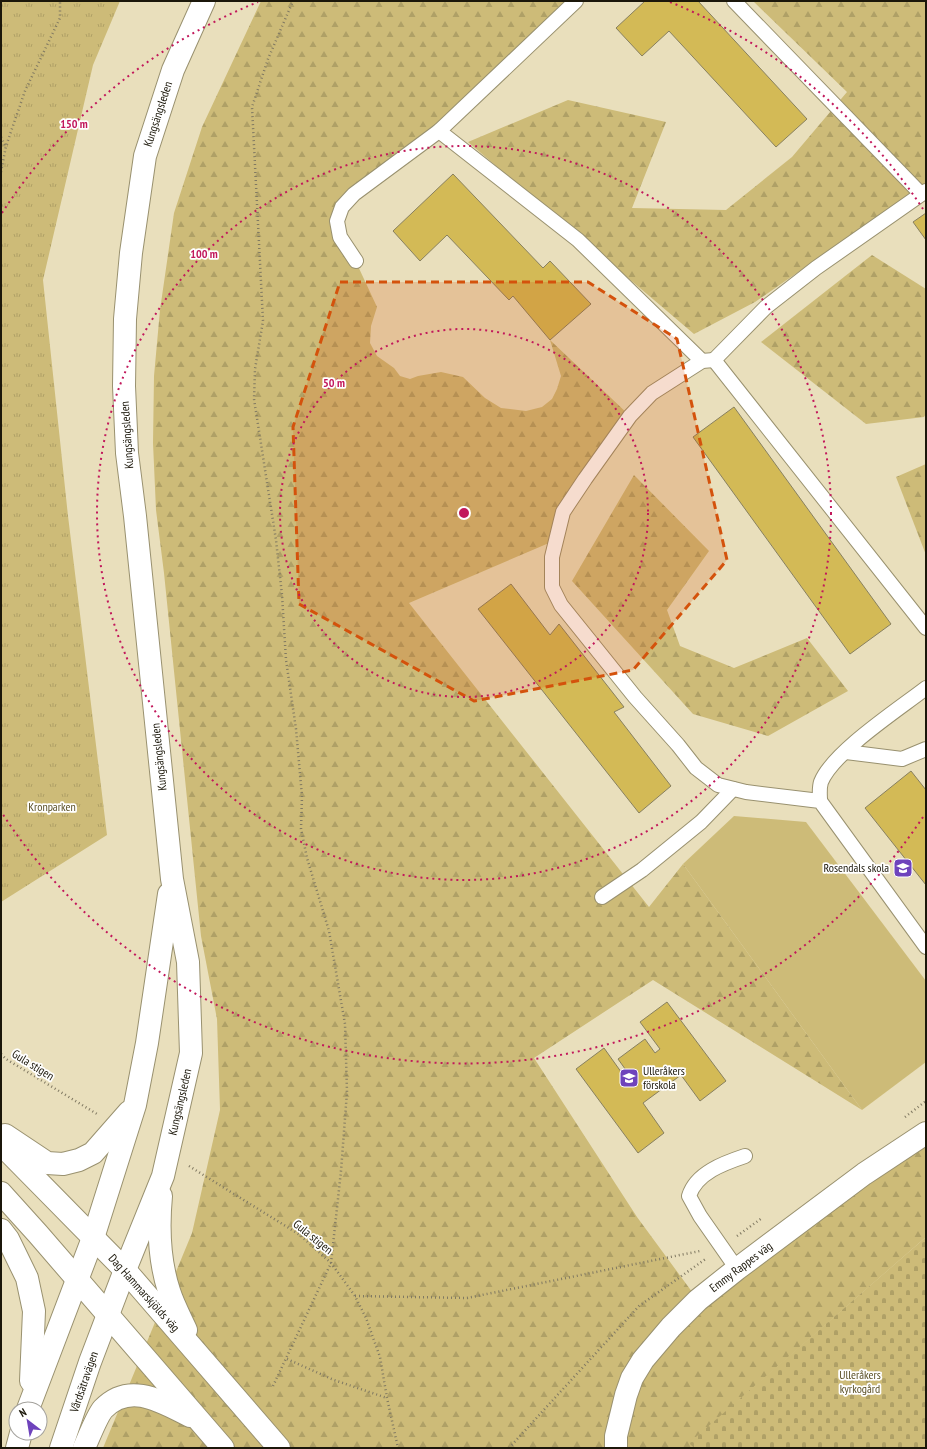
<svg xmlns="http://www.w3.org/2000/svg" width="927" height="1449" font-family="'PT Sans Narrow',sans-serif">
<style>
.green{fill:#cdbb78}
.forest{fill:url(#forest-firs)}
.cemetery{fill:url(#cemetery-stones)}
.park{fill:url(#park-tufts)}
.building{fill:#d3ba56;stroke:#88805f}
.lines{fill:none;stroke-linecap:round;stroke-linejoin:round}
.service-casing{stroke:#99916f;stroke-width:16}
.minor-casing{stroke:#99916f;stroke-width:24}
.secondary-casing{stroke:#99916f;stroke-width:24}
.path{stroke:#807962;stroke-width:2.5;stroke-dasharray:1 3;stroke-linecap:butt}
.service{stroke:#fff;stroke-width:14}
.minor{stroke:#fff;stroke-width:22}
.secondary{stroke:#fff;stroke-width:22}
.marked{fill:#d4520c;fill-opacity:0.2;stroke:#d4520c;stroke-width:3;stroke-dasharray:8 5;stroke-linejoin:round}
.ring{fill:none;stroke:#c2185b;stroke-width:2;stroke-dasharray:2 4}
.labels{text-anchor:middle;stroke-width:3.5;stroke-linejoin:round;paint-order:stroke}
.street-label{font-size:12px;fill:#1b170a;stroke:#fff}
.park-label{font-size:12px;fill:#5b5027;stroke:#fff}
.poi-label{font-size:12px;fill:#1b170a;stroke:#fff;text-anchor:end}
.centre{fill:#c2185b;stroke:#fff;stroke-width:2}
.ring-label{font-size:12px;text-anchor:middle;font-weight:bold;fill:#c2185b;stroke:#fff;stroke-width:3.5;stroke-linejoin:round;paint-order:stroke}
</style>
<defs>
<pattern id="forest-firs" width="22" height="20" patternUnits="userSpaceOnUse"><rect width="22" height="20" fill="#cdbb78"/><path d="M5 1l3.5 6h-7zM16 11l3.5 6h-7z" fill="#afa066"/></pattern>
<pattern id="cemetery-stones" width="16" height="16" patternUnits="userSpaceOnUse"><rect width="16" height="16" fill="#cdbb78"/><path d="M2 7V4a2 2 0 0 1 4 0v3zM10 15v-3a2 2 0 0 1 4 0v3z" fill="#afa066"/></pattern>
<pattern id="park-tufts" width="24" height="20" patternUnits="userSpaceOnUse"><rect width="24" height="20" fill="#cdbb78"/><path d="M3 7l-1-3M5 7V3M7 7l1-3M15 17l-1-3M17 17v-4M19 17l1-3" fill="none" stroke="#afa066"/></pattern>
</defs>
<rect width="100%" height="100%" fill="#e9dfbc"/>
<!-- green -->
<polygon class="green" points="734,816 806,822 926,981 926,1062 862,1110 683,864"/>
<!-- forest -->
<g class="forest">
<polygon points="261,1 576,1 439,131 354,194 337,221 377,307 371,326 370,343 377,356 394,368 400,376 410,379 418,376 441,372 463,377 485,398 501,408 526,411 542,407 552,399 557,389 561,376 550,340 630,416 585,479 556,540 409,603 649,907 683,864 862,1110 653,980 534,1058 637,1217 698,1300 926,1133 926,1237 690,1443 694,1448 103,1448 192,1233 220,1110 217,1019 201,936 164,573 156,510 153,443 154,376 160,310 174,213 202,127"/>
<polygon points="753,1 926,1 926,183 755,302 694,334 468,142 568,100 666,122 632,208 726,210 792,157 847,92"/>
<polygon points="872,255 926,289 926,414 924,417 866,424 761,342"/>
<polygon points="926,464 926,555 896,477"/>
<polygon points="634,475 709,551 667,610 680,646 734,668 807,638 848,691 768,736 693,714 572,581"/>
</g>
<!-- cemetery -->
<polygon class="cemetery" points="926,1237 926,1448 694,1448 689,1443"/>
<!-- park -->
<polygon class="park" points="1,1 120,1 93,65 43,280 68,516 107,835 1,902"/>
<!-- building -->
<g class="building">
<polygon points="645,1 698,1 807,119 776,147 669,31 642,56 616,28"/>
<polygon points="453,174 543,268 550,261 591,304 550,340 513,296 509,300 447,235 420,261 393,231"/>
<polygon points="926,213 926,240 913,222"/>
<polygon points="734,407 891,624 850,654 693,437"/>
<polygon points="511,584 550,635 559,624 624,707 614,712 671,786 639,813 478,609"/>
<polygon points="911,771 926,790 926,885 865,808"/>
<polygon points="667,1002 726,1081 700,1101 681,1075 643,1103 664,1133 638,1153 576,1069 604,1048 624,1076 628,1073 618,1059 645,1039 655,1053 660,1049 640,1022"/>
</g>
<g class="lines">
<!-- service casing -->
<g class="service-casing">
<g id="service">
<polyline points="734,1 921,194"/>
<polyline points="439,131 578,240 702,361"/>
<polyline points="926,191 816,268 766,307 714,360 926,628"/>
<polyline points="356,261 340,237 337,221 342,207 354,194 439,131 576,1"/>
<polyline points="714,360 702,361 652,393 630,416 585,479 563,512 552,557 552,587 561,605 635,697 678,745 696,768 718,785 746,792 820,801 926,947"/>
<polyline points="846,752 902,759 926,749"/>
<path d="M820,801C820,795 819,788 821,782C833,752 899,709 926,688"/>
<polyline points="602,897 642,870 701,822 733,789"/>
<path d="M737,1269L700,1216L689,1196C696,1173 724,1163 745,1156"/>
</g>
</g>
<!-- minor casing -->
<g class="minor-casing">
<polyline id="minor" points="616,1448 616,1436 626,1395 632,1378 643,1360 671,1327 698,1300 737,1269 864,1174 926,1133"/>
</g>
<!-- secondary casing -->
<g class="secondary-casing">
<g id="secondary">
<polyline points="5,1135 47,1163 63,1164 79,1160 93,1153 129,1112"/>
<polyline points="1,1144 125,1270 279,1448"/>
<polyline points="1,1193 38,1234 223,1448"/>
<path d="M161,1196C158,1228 159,1260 169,1291C173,1304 180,1317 186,1330"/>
<polyline points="1,1230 8,1239 27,1278 34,1311 31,1381"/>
<polyline points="28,1409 93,1238 135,1105 147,1043 169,894"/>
<polyline points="17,1448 21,1433"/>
<polyline points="61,1448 90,1362 125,1270 163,1176 191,1053 188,962 172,879 135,516 127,453 124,386 125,319 131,253 145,156 173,70 204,1"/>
<path d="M84,1448C88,1439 97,1416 103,1409C130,1381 162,1402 190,1416"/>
</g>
</g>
<!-- path -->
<g class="path">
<polyline points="1,137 5,146"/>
<polyline points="1,172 6,146 25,91 60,18 60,1"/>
<polyline points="1,1054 6,1059 97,1114"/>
<polyline points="905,1117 926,1101"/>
<polyline points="189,1166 300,1235 331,1263 355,1296 366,1318 380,1357 387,1398 398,1448"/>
<polyline points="737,1236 762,1218"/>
<polyline points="355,1296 467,1298 700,1251"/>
<polyline points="287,1359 334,1380 387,1398"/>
<polyline points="273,1386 331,1263 341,1171 347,1092 345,1024 329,931 307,858 301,829 302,796 296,729 286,660 282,595 276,540 254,399 255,369 263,321 252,107 268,59 293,1"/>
<polyline points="509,1448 639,1306 707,1258"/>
</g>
<!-- service -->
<use href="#service" class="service"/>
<!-- minor -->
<use href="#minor" class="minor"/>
<!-- secondary -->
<use href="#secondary" class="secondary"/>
</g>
<!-- marked area -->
<path class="marked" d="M340,282H588L677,339L727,560L633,670L474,701L299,604L293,427Z"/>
<!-- distance rings -->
<g class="ring">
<circle cx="464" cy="513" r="184"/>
<circle cx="464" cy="513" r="367"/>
<path d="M923 817A551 551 0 0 1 2 813M2 213A551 551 0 0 1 258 2M670 2A551 551 0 0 1 923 209"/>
</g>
<!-- icons -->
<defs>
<g id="school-square" transform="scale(1)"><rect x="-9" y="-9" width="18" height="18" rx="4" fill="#6e43bc" stroke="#fff"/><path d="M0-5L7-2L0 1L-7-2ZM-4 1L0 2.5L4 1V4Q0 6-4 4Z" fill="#fff"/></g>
</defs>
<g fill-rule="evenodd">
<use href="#school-square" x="903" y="868"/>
<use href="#school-square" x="629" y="1078"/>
</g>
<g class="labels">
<!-- street labels -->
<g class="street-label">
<text transform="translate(158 114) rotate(-72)" y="4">Kungsängsleden</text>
<text transform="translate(127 435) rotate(-94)" y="4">Kungsängsleden</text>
<text transform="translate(159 757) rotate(-96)" y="4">Kungsängsleden</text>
<text transform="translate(33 1065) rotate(32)" y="4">Gula stigen</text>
<text transform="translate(180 1102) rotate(-77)" y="4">Kungsängsleden</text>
<text transform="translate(313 1237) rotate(39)" y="4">Gula stigen</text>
<text transform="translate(741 1267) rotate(-37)" y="4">Emmy Rappes väg</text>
<text transform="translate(144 1293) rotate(48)" y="4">Dag Hammarskjölds väg</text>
<text transform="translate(84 1382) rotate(-71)" y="4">Vårdsätravägen</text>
</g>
<!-- park labels -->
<g class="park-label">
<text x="52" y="811">Kronparken</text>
<text x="860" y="1379">Ulleråkers<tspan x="860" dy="14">kyrkogård</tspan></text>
</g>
<!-- poi labels -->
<g class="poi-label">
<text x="889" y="872">Rosendals skola</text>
<text x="643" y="1075" text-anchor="start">Ulleråkers<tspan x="643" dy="14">förskola</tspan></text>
</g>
</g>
<circle cx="464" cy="513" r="6" class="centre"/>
<g class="ring-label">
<text x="74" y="128">150 m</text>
<text x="204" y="258">100 m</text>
<text x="334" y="387">50 m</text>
</g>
<!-- border -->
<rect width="927" height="1449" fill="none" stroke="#1b170a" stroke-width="4"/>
<!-- north arrow -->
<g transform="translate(28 1421) rotate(329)"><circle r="19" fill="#ffffff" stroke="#a4a29d"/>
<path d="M0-3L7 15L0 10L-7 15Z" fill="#6e43bc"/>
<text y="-6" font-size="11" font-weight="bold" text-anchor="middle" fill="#1b170a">N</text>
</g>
</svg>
